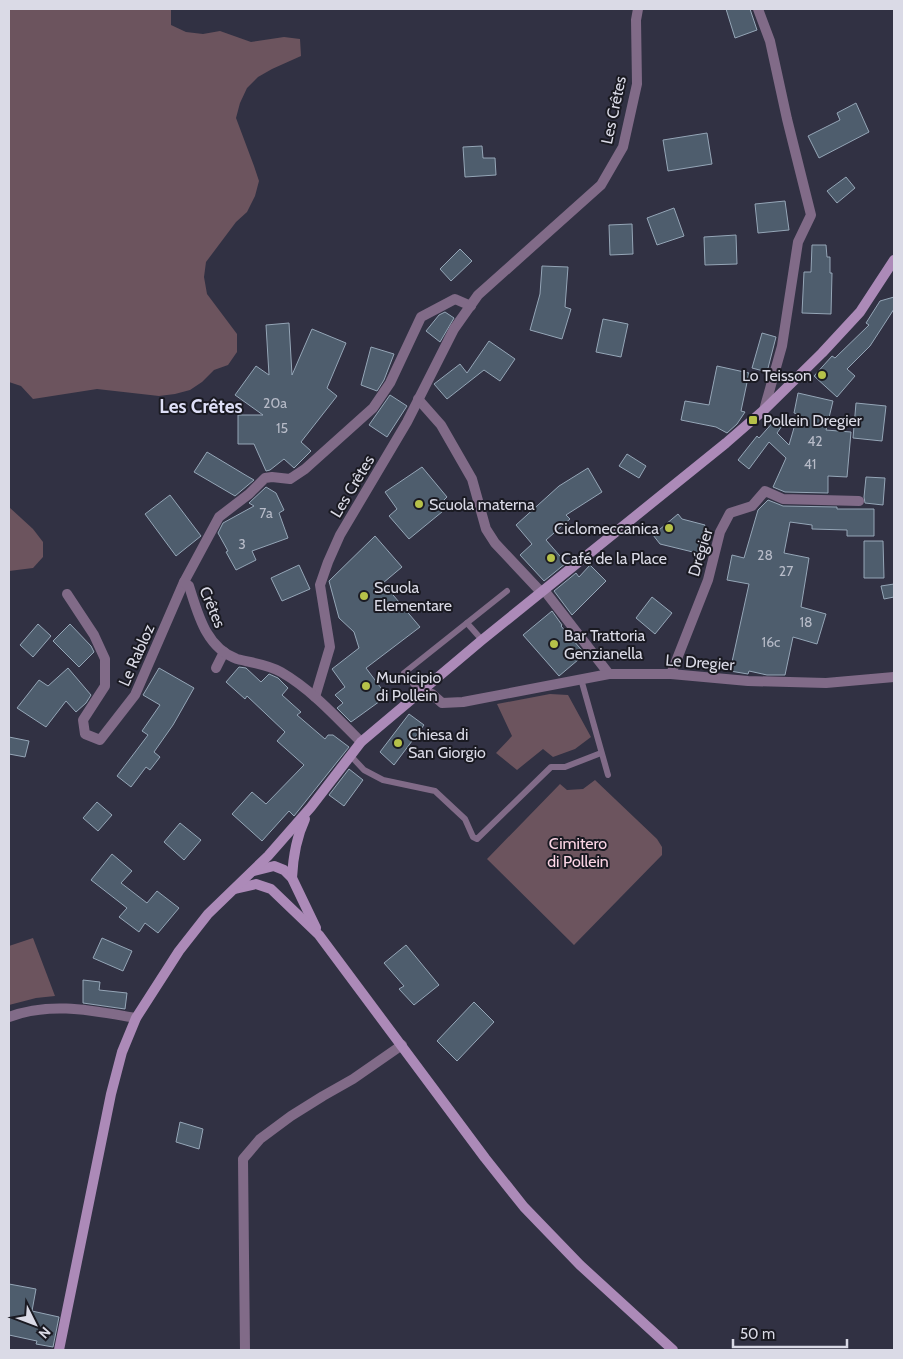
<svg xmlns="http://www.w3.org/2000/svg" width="903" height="1359" font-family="Cabin,sans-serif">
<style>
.green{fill:#6c545e}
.building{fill:#4e5d6d;stroke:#95a6b7}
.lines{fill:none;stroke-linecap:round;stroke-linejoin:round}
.lane{stroke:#816b88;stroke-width:6}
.street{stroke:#816b88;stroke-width:10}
.secondary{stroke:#ac8ab8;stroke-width:10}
.poi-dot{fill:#b6c149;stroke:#1a1a22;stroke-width:2}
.labels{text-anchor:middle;stroke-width:4;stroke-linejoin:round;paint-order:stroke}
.number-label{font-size:14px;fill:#b7bbc8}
.street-label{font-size:16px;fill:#dadae6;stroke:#1a1a22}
.poi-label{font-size:16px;fill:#dadae6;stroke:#1a1a22;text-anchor:start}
.park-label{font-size:16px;fill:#fcd5e5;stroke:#1a1a22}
.quarter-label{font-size:19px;font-weight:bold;fill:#dedff7;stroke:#1a1a22}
</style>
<rect width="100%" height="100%" fill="#313143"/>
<!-- green -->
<g class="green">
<polygon points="9,9 171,9 171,25 186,32 203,34 220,31 251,42 284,37 300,39 301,56 272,69 258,77 247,88 240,103 236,118 254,166 259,181 255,196 247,212 236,222 206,262 204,277 207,294 237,334 237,352 228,365 214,370 202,382 190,390 175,394 159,396 97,389 33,399 21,386 9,382"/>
<polygon points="9,507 33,529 43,542 43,557 33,568 9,571"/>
<polygon points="550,694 568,695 591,737 575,749 553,757 543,749 517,770 496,753 512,736 497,704"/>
<polygon points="595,780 657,839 662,847 662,855 574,945 487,859 560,784 567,790 583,789"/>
<polygon points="33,938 55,996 36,998 9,1005 9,946"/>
</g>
<!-- building -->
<g class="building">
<polygon points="726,9 750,9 757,30 735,38"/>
<polygon points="856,103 869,132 819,158 808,136 840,120 837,113"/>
<polygon points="707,133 712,164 668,171 663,140"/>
<polygon points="482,146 483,158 495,158 496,175 465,177 463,147"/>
<polygon points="846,177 855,188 837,203 827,191"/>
<polygon points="785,201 789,230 758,233 755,204"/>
<polygon points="674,208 684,236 657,245 647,218"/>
<polygon points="632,224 633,254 610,255 609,225"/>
<polygon points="736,235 737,264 705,265 704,237"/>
<polygon points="812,245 826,245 827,257 830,257 830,273 832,273 831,314 802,313 804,272 811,272"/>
<polygon points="460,249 472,261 451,281 440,269"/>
<polygon points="542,266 568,267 565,307 571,309 562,339 530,330 540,294"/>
<polygon points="894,297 894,309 870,346 847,369 855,376 837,397 814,376 832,356 835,358 869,325 866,323 880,301"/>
<polygon points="445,312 454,318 440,342 426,331 439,315"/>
<polygon points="603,319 628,324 621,357 596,352"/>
<polygon points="289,323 292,375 312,329 346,343 327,388 337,396 301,442 311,451 294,468 284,459 270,470 266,471 254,444 238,444 238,415 263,415 235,395 256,366 269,375 266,325"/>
<polygon points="762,333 776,337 767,372 752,368"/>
<polygon points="489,341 515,359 500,381 484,370 447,399 434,384 460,364 467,373"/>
<polygon points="371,347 394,354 384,380 377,391 361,385"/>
<polygon points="717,366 749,373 741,411 745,412 737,424 727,433 716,427 681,420 685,401 709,405"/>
<polygon points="798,393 833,401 826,430 851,432 847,477 828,476 828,493 785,492 773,487 786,458 769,442 749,469 738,460 757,436 759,438 775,420 782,426 777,433 789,445 798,414 794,413"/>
<polygon points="390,395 407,406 387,437 369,425"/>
<polygon points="856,403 886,406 882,441 853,438"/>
<polygon points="207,452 247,476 254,480 235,496 194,472"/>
<polygon points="627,454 646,466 639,478 619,466"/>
<polygon points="422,467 447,497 443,501 448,507 409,539 389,516 397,509 385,492"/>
<polygon points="588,468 602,492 566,515 570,519 546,540 566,563 544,581 520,555 532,544 516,525 559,486"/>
<polygon points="866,477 885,478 883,505 865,503 864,497"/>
<polygon points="266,487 276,493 284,510 279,513 288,538 252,551 256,560 236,570 226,552 228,551 218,533 223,523 254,506 249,503"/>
<polygon points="170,495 201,536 176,556 145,514"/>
<polygon points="768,500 783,506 837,507 837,509 874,509 874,536 847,536 847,530 812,529 812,525 790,522 784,553 809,558 801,607 826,614 817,644 793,637 785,675 767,675 749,671 748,674 730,671 749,584 727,580 732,555 744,558 758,510"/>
<polygon points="678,514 682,519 705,525 697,553 660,544 653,535"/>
<polygon points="375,536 402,567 383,583 420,627 366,668 387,696 351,722 337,708 343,703 335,695 345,687 332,669 359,648 354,632 339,618 329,581"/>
<polygon points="864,541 883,541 884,578 864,578"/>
<polygon points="299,565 310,589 282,601 271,578"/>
<polygon points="590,565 606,581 572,615 554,591 576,573 579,577"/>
<polygon points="894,584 894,597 884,599 881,586"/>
<polygon points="652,597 672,613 655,634 636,618"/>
<polygon points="552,611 562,625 561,626 585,654 559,676 523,635"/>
<polygon points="38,624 51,636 33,657 20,645"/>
<polygon points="70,624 91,646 94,652 79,667 53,641"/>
<polygon points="239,667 246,668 261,682 269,674 278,678 288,688 282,695 301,712 297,715 325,739 328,735 333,735 349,747 294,816 289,811 262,841 232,814 252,792 266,804 304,765 277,741 285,732 247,696 245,699 226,682"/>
<polygon points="68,668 91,695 86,703 76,712 66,701 46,727 17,708 39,680 48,686"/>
<polygon points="159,668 194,688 173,725 154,752 160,757 150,770 146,767 131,787 117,776 148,735 142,731 160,705 143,695"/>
<polygon points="409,714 424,725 394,765 380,752"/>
<polygon points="9,737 29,741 25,757 9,754"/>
<polygon points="349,769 363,780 344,806 329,795"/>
<polygon points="97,802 112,815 98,831 83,818"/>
<polygon points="180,823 201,840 184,860 164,842"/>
<polygon points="112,854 132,871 121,883 147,903 157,891 179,908 158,933 145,923 139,932 119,917 127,908 91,880"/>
<polygon points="102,938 132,951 123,971 93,958"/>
<polygon points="406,945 439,985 414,1005 399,989 404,986 384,963"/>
<polygon points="83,980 100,982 99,990 127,993 125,1009 83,1003"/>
<polygon points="474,1002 494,1022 457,1061 437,1041"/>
<polygon points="180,1122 203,1129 199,1149 176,1142"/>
<polygon points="9,1284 36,1289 32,1311 59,1317 53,1347 36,1344 37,1341 9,1335"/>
</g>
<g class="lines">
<!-- lane -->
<g class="lane">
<polyline points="467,623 482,640"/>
<polyline points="581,679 608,775"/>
<polyline points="420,692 404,673 507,591"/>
<polyline points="350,755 364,770 383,780 435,791 465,819 473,837 477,839 551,767 565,767 601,753"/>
</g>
<!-- street -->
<g class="street">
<polyline points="758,9 770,41 787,119 811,215 798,242 782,346 764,410"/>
<polyline points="418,399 441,425 472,479 486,529 495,543 541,592"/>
<polyline points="544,590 609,674"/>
<polyline points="67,594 94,635 105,659 105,686 83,720 85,734 100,740 135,695 184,582"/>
<polyline points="216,668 224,652"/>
<polyline points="671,674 708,580 720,532 730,513 752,506 765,491 783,499 859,501"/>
<polyline points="420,692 432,694 442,703 463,702 609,674 671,674 748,681 826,683 894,677"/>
<polyline points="315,697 330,647 320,585 328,562 340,535 407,422 454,329 478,295 601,185 623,147 637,84 636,20 638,9"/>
<path d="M361,742C336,717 312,690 281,672C267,664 252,663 237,659C206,648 198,614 189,586L184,582L219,517L249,494L265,478L272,477L290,479L305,469L373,408L390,383L421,317L455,299L471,306"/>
<path d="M9,1017C51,1001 94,1011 136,1018"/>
<polyline points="245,1350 243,1159 260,1139 291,1116 323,1096 353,1079 402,1045"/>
</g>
<!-- secondary -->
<g class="secondary">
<polyline points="254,871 274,866 284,870 292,878 316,928"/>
<path d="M292,878C293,857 296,838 305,819"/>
<polyline points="235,889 256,884 271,889 319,935 485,1158 524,1207 580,1265 673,1350"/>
<polyline points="59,1350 111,1094 122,1052 136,1018 179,951 208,914 268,856 311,807 361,742 482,640 726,443 764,410 822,353 860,312 894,260"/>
</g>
</g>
<!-- markers -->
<g class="poi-dot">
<circle cx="822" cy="375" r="5"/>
<rect x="748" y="415" width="10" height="10" rx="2.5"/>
<circle cx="419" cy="504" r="5"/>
<circle cx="669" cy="528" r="5"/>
<circle cx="551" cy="558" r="5"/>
<circle cx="364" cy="596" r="5"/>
<circle cx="554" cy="644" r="5"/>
<circle cx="366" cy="686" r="5"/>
<circle cx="398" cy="743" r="5"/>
</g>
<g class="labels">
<!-- number labels -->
<g class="number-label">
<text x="275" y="408">20a</text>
<text x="282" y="433">15</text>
<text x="815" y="446">42</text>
<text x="810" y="469">41</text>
<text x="266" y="518">7a</text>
<text x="242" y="549">3</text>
<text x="765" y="560">28</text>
<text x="786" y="576">27</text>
<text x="806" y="627">18</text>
<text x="771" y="647">16c</text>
</g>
<!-- street labels -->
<g class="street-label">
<text transform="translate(613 110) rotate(-78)" y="6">Les Crêtes</text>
<text transform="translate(352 486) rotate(-59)" y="6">Les Crêtes</text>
<text transform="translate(700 552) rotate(-73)" y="6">Drégier</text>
<text transform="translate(213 607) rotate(67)" y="6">Crêtes</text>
<text transform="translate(136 655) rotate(-66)" y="6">Le Rabloz</text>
<text transform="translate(700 662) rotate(4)" y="6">Le Dregier</text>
</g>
<!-- poi labels -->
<g class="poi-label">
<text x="812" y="381" text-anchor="end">Lo Teisson</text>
<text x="763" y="426">Pollein Dregier</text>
<text x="429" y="510">Scuola materna</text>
<text x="659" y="534" text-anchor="end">Ciclomeccanica</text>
<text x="561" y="564">Café de la Place</text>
<text x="374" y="593">Scuola<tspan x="374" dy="18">Elementare</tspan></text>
<text x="564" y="641">Bar Trattoria<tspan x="564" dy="18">Genzianella</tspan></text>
<text x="376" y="683">Municipio<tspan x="376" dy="18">di Pollein</tspan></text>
<text x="408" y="740">Chiesa di<tspan x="408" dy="18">San Giorgio</tspan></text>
</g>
<!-- park labels -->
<g class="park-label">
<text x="578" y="849">Cimitero<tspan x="578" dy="18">di Pollein</tspan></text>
</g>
<!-- quarter labels -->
<g class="quarter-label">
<text x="201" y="413">Les Crêtes</text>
</g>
</g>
<!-- border -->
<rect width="903" height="1359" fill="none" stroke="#dadae6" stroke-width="20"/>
<!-- north arrow -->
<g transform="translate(35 1324) rotate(132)" stroke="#1a1a22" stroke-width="4" paint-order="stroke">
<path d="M0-4L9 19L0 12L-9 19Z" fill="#dadae6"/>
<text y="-8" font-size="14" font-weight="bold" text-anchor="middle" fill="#dadae6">N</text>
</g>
<!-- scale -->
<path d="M733 1339v8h114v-8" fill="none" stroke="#dadae6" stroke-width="2.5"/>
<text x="740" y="1339" font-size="15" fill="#dadae6" stroke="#1a1a22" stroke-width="4" paint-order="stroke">50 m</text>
</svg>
